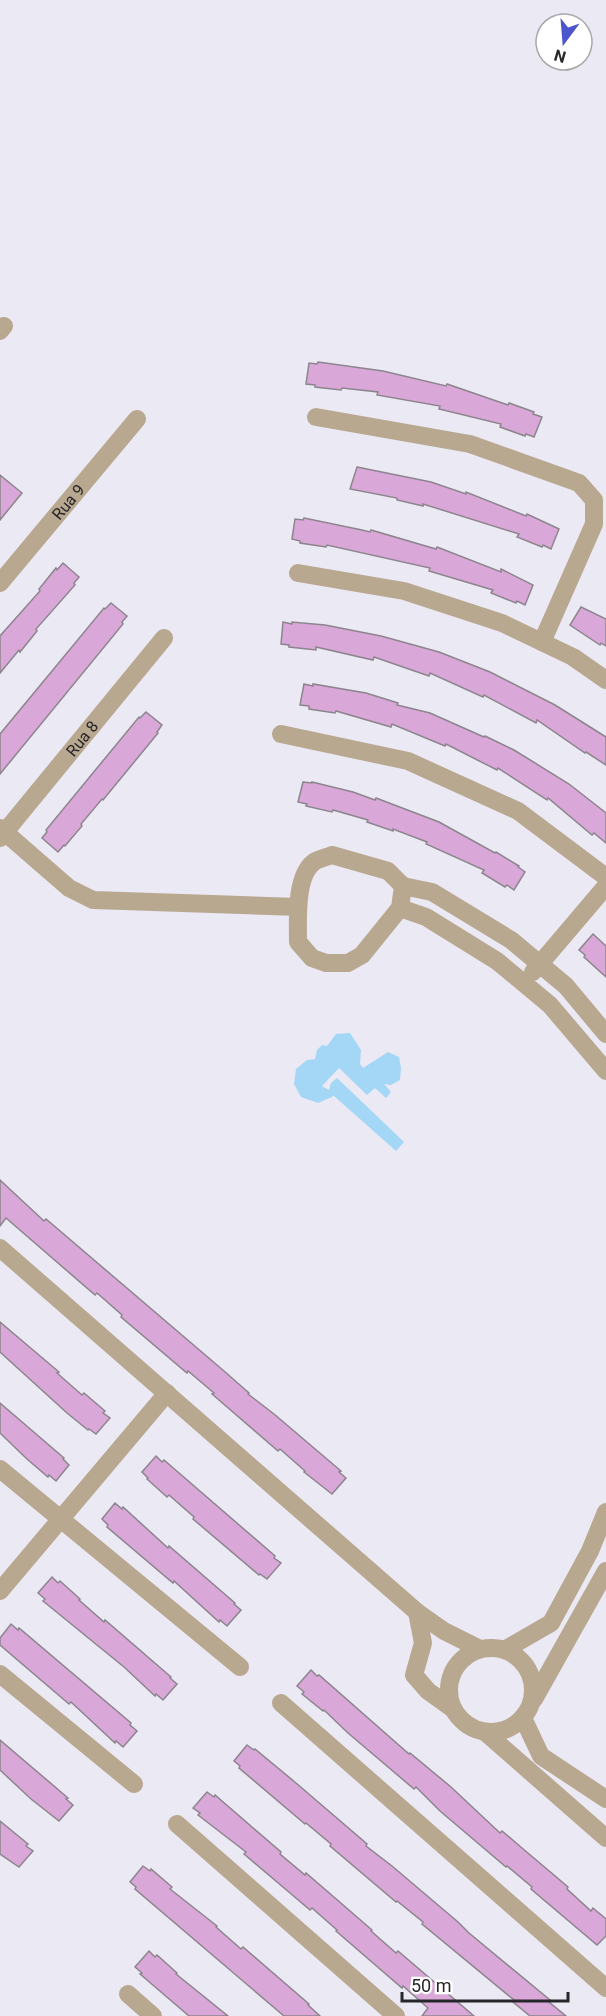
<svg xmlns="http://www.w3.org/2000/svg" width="606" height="2016" font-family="Roboto,sans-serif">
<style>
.water{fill:#a4d7f6}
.building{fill:#d9a8d8;stroke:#8d858d;stroke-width:1.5}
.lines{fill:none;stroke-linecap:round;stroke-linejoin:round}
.minor{stroke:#b9a890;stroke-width:18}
.labels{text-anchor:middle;stroke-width:4.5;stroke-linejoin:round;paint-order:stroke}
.street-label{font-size:16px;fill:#27272b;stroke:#fff}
</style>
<rect width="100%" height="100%" fill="#eae9f4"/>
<!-- water -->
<polygon class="water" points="350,1033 361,1050 360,1064 363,1068 388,1052 399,1057 401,1068 400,1080 391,1085 384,1084 391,1092 386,1098 375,1088 367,1095 339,1068 322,1086 329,1090 331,1083 337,1078 404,1142 396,1151 334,1096 318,1103 301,1097 294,1084 296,1069 307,1060 315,1059 317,1050 322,1045 327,1046 336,1034"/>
<!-- building -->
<g class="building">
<polygon points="318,362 383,371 446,386 447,384 508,405 509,403 534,412 533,414 542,417 534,437 526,434 525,436 500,427 501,424 439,409 440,406 377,395 378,392 342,388 341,390 315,387 315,385 306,384 309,363 317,364"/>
<polygon points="357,467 431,482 466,494 466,492 526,516 527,514 559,529 551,549 543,545 542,547 517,537 519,534 423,504 423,506 397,500 397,498 350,489"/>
<polygon points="0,475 22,493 0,520"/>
<polygon points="304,518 362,530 370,532 371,530 436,549 437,547 501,572 501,569 533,585 525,605 517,601 516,603 491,593 493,590 429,571 430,568 327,545 326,547 300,543 300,541 292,539 295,519 303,520"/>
<polygon points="63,563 79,577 74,583 75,585 36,629 37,631 20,652 19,650 0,673 0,636 40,591 39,589 56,568 57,570"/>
<polygon points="111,603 127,616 122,622 123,624 0,774 0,734 104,608 105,609"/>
<polygon points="581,607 606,619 606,646 601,643 600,645 570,625"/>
<polygon points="283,622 292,624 292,622 325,625 381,636 439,652 490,672 555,705 606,737 606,765 586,752 585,753 537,720 536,723 484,695 483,697 430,673 429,676 374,657 373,660 316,647 316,650 289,647 289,645 281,644"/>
<polygon points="304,684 313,686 313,684 366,693 398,703 397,705 430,713 484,737 485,736 514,750 569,784 606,813 606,843 594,833 592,835 548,798 547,800 498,768 497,770 446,744 445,746 392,724 391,727 336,711 335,713 309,709 309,706 300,705"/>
<polygon points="146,712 162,725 157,732 158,733 103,800 102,799 81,824 82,826 65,846 64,845 58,852 42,838 47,832 46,830 139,717 140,718"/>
<polygon points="303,782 312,783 312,782 353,792 375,800 376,798 439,822 495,853 496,852 519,866 518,867 525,872 514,890 507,885 505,887 482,873 484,870 426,844 427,842 393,829 393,831 367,822 368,820 333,810 332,812 306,806 307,804 298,802"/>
<polygon points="593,934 606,946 606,977 584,957 585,955 579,950"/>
<polygon points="0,1180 44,1221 46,1219 224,1371 249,1393 248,1394 274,1414 341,1471 339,1472 346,1478 332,1494 304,1472 305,1471 280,1449 278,1451 212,1394 214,1393 188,1371 187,1373 121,1317 122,1315 97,1293 95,1295 6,1218 0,1226"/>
<polygon points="0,1322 59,1372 57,1373 82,1395 84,1393 105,1411 103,1413 110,1418 96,1434 89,1429 88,1430 67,1413 0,1352"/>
<polygon points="0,1403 64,1458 63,1459 69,1465 56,1481 49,1475 48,1477 27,1459 0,1433"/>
<polygon points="156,1456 162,1462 164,1460 275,1556 274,1558 281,1563 267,1579 260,1574 259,1575 193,1519 194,1517 169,1495 167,1497 147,1479 148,1478 142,1472"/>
<polygon points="115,1503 122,1509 123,1507 168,1548 169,1546 235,1603 234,1604 241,1610 227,1626 220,1620 219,1622 174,1581 173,1583 107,1527 108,1525 102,1519"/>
<polygon points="52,1577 58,1583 60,1581 80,1599 79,1600 104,1622 105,1620 171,1677 170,1678 177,1684 163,1700 156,1694 155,1696 124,1667 43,1601 45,1599 38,1593"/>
<polygon points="11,1624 18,1630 19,1628 131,1723 130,1725 137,1731 123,1747 116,1741 115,1743 71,1702 69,1704 0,1645 0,1638"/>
<polygon points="311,1670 317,1676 319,1675 409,1754 410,1753 451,1787 500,1833 502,1831 522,1848 568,1887 567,1889 591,1911 593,1908 606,1919 606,1936 597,1945 531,1889 532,1887 507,1866 506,1867 440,1811 416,1787 414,1789 348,1733 324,1710 323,1711 302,1694 304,1692 297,1686"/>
<polygon points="0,1740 68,1798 66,1799 73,1805 59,1821 31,1799 0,1770"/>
<polygon points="247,1745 254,1750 255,1749 296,1783 367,1844 366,1846 392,1866 458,1922 469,1933 550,2000 549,2002 566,2016 530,2016 513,2002 514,2000 422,1924 423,1922 397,1901 396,1902 330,1846 331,1844 306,1823 305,1824 239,1768 240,1766 234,1761"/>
<polygon points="207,1792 214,1797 215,1795 281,1852 280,1854 305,1875 306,1873 372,1930 371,1931 396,1953 398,1951 474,2016 422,2016 428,2008 403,1986 402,1988 336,1931 337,1930 312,1908 310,1910 290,1893 244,1854 246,1852 198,1815 200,1813 193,1808"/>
<polygon points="0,1821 28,1844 26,1846 33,1851 19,1867 0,1854"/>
<polygon points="143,1866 150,1871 151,1869 172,1887 170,1889 217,1926 216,1927 241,1949 243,1947 309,2004 308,2005 320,2016 284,2016 135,1889 136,1887 130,1882"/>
<polygon points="149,1951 155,1957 157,1955 177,1973 176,1974 228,2016 189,2016 140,1974 142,1973 135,1967"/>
</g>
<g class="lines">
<!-- minor -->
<g class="minor">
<polyline points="0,331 4,326"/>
<polyline points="316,417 470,444 579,483 594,500 594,524 542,642"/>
<polyline points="298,573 404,591 502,623 573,657 606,680"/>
<path id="s1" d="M0,583L137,419"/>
<polyline points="281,734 408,761 518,811 606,877"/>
<polyline points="0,828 69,888 93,900 298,907"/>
<path id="s2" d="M0,838L164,638"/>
<path d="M332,855L388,871L403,886L400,908L362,955L348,963H326L312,958L298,942C298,920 295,876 314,862C318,859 327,857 332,855Z"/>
<polyline points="403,886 432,892 511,940 566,986 606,1034"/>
<polyline points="400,908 426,917 497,961 550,1005 606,1071"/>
<polyline points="533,972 606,886"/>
<polyline points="0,1248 417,1612 444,1631 480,1649"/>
<polyline points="0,1469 240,1667"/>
<polyline points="0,1591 167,1393"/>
<polyline points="417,1612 423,1643 414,1675 428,1691 453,1709"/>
<circle cx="491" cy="1690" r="42"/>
<polyline points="506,1649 551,1623 590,1551 606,1512"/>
<polyline points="0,1674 134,1784"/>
<polyline points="534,1699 606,1571"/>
<polyline points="281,1703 606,1988"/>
<polyline points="523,1718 541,1756 606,1799"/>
<polyline points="485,1732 606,1838"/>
<polyline points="177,1824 396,2016"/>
<polyline points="128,1994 153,2016"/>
</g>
</g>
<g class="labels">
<!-- street labels -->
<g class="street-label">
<text dy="6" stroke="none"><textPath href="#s1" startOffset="106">Rua 9</textPath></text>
<text dy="6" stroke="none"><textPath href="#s2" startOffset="129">Rua 8</textPath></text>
</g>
</g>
<!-- north arrow -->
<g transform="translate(564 42) rotate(196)"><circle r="28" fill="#ffffff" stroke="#a9a9aa" stroke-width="1.5"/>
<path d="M0-4.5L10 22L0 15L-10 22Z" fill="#4c55cb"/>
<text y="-9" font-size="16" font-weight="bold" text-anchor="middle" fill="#27272b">N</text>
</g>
<!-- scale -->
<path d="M402 1992v9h166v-9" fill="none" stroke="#27272b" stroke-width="3"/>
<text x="411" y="1992" font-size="18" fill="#27272b" stroke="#ffffff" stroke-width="4.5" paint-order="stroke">50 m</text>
</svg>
